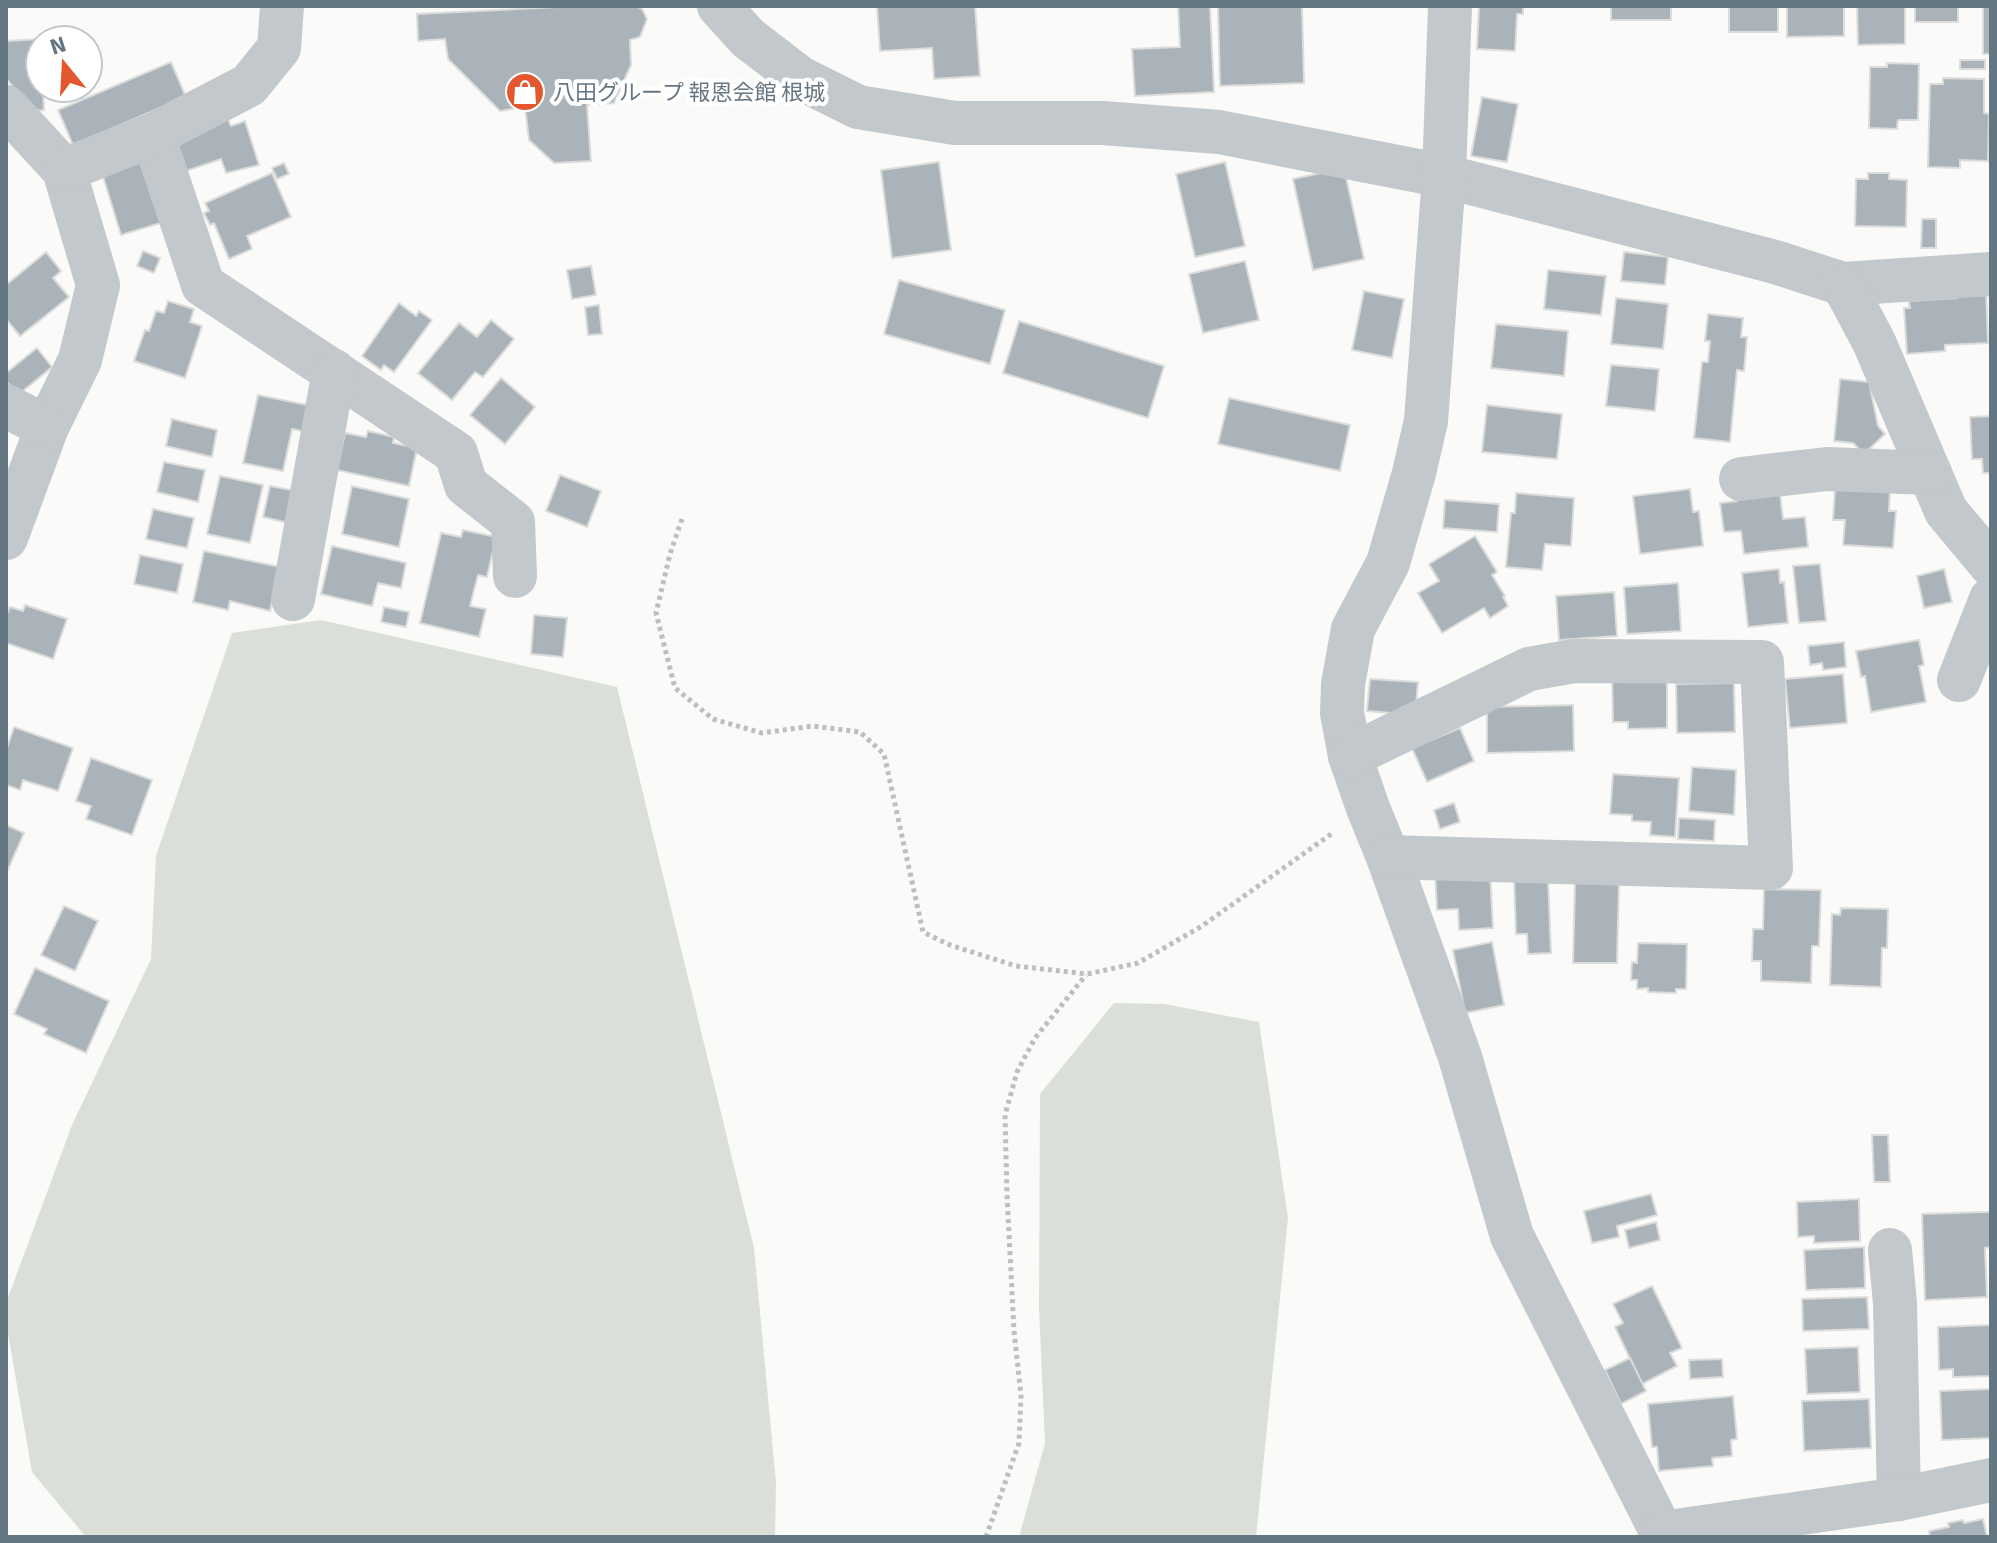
<svg xmlns="http://www.w3.org/2000/svg" width="1997" height="1543" font-family="Signika,'Noto Sans JP',sans-serif">
<style>
.green{fill:#dadfd7}
.building{fill:#aab3b9;stroke:#dcdcda;stroke-width:2}
.lines{fill:none;stroke-linecap:round;stroke-linejoin:round}
.path{stroke:#bbbfc2;stroke-width:5;stroke-dasharray:4 4;stroke-linecap:butt}
.minor{stroke:#c3c8cc;stroke-width:44}
.labels{text-anchor:middle;stroke-width:8;stroke-linejoin:round;paint-order:stroke}
.poi-label{font-size:22px;fill:#657683;stroke:#fff;text-anchor:start}
</style>
<rect width="100%" height="100%" fill="#fafaf8"/>
<!-- green -->
<g class="green">
<polygon points="321,620 617,687 754,1248 776,1483 775,1537 86,1537 32,1472 6,1322 6,1303 72,1125 151,959 156,856 232,633"/>
<polygon points="1114,1003 1164,1004 1259,1022 1288,1218 1256,1537 1019,1537 1045,1443 1039,1308 1040,1094"/>
</g>
<!-- building -->
<g class="building">
<polygon points="578,6 636,6 642,9 647,19 640,37 630,40 631,65 614,103 587,105 591,161 554,163 529,140 525,107 500,111 448,59 445,39 418,41 417,14"/>
<polygon points="975,6 980,76 934,79 932,48 880,51 877,7"/>
<polygon points="1178,6 1210,6 1214,92 1135,96 1132,49 1180,47"/>
<polygon points="1218,6 1302,6 1304,83 1220,86"/>
<polygon points="1479,6 1523,6 1523,14 1517,14 1515,51 1477,49"/>
<rect x="1611" y="6" width="60" height="14"/>
<rect x="1729" y="6" width="49" height="26"/>
<polygon points="1787,6 1844,6 1844,36 1787,37"/>
<polygon points="1857,6 1905,6 1905,44 1858,45"/>
<rect x="1915" y="6" width="43" height="16"/>
<rect x="1983" y="6" width="8" height="48"/>
<polygon points="39,39 40,88 43,88 44,110 32,111 6,78 6,41"/>
<rect x="1960" y="60" width="25" height="9"/>
<polygon points="171,62 186,97 73,145 58,110"/>
<polygon points="1887,63 1919,64 1918,120 1898,120 1897,129 1869,128 1870,67 1887,67"/>
<polygon points="1943,78 1984,79 1984,113 1989,114 1988,161 1960,160 1960,168 1928,167 1930,84 1943,84"/>
<polygon points="1482,97 1518,104 1507,162 1471,156"/>
<polygon points="226,115 231,126 245,121 259,165 226,173 221,159 186,171 177,144"/>
<polygon points="145,159 164,222 121,235 102,173"/>
<polygon points="939,162 951,250 892,258 881,170"/>
<polygon points="1225,162 1245,246 1195,257 1176,174"/>
<polygon points="284,163 289,174 277,179 272,168"/>
<polygon points="1344,168 1364,259 1313,270 1293,179"/>
<polygon points="272,173 291,217 247,236 252,249 229,259 214,223 210,225 204,213 209,211 205,203"/>
<polygon points="1868,173 1889,173 1889,179 1907,180 1906,227 1855,226 1856,179 1868,179"/>
<polygon points="1922,219 1936,219 1936,248 1921,248"/>
<polygon points="143,251 160,258 154,273 137,266"/>
<polygon points="46,252 61,271 53,278 69,297 20,336 6,319 6,285"/>
<polygon points="1624,252 1668,257 1665,285 1621,281"/>
<polygon points="1245,261 1259,320 1203,333 1189,274"/>
<polygon points="591,266 596,295 572,299 567,270"/>
<polygon points="1548,270 1606,276 1601,315 1544,309"/>
<polygon points="899,280 1005,310 990,364 884,334"/>
<polygon points="1364,291 1404,299 1392,358 1352,350"/>
<polygon points="1986,292 1988,343 1945,345 1945,351 1907,354 1904,308 1910,308 1909,301 1957,298 1957,294"/>
<polygon points="1616,298 1668,304 1663,349 1611,344"/>
<polygon points="168,301 194,309 190,322 202,326 185,378 134,361 145,330 149,331 156,311 164,313"/>
<polygon points="399,303 416,316 419,311 432,320 394,372 384,365 381,370 362,356"/>
<polygon points="599,305 602,334 588,335 585,307"/>
<polygon points="1708,314 1743,318 1741,337 1747,337 1744,371 1737,370 1730,442 1694,438 1702,362 1708,362 1710,341 1705,341"/>
<polygon points="491,320 514,339 483,377 475,372 452,400 418,373 459,323 477,337"/>
<polygon points="1019,321 1164,366 1148,418 1003,373"/>
<polygon points="1496,324 1568,331 1564,376 1491,368"/>
<polygon points="37,348 52,367 18,395 6,381 6,373"/>
<polygon points="1611,365 1659,369 1655,411 1606,406"/>
<polygon points="501,378 535,407 505,444 470,415"/>
<polygon points="1840,379 1869,382 1878,426 1885,434 1864,454 1853,443 1834,441"/>
<polygon points="258,395 312,406 306,432 292,429 283,471 243,463"/>
<polygon points="1229,398 1350,425 1340,471 1218,444"/>
<polygon points="1487,405 1562,414 1557,459 1482,452"/>
<polygon points="1991,416 1991,473 1983,473 1982,459 1972,459 1970,417"/>
<polygon points="172,419 217,430 212,457 166,446"/>
<polygon points="368,431 394,437 393,443 417,448 409,486 337,470 345,433 366,437"/>
<polygon points="164,462 205,470 198,502 157,492"/>
<polygon points="560,475 601,491 587,527 546,511"/>
<polygon points="220,476 263,485 250,543 207,534"/>
<polygon points="270,486 296,491 289,523 263,517"/>
<polygon points="352,486 409,499 399,547 342,534"/>
<polygon points="1835,488 1890,492 1889,511 1896,511 1893,548 1843,545 1845,520 1833,520"/>
<polygon points="1690,489 1693,512 1699,511 1703,546 1640,554 1633,496"/>
<polygon points="1516,493 1574,498 1571,546 1545,544 1542,570 1506,567 1511,513 1515,513"/>
<polygon points="1780,493 1783,519 1805,517 1808,547 1744,554 1741,531 1724,532 1720,503 1737,501 1737,498"/>
<polygon points="1445,500 1499,504 1497,532 1443,528"/>
<polygon points="153,509 194,518 187,548 146,539"/>
<polygon points="463,530 496,537 487,577 478,575 470,606 486,609 479,637 420,623 441,533 461,537"/>
<polygon points="1475,536 1497,572 1492,575 1505,596 1503,597 1508,606 1490,618 1484,608 1442,633 1418,593 1439,581 1429,564"/>
<polygon points="332,546 406,563 401,588 378,583 372,606 321,594"/>
<polygon points="204,551 280,567 270,611 230,601 228,610 193,602"/>
<polygon points="140,555 183,564 177,593 134,584"/>
<polygon points="1820,564 1826,621 1799,623 1793,566"/>
<polygon points="1779,569 1780,583 1784,582 1788,623 1748,627 1742,573"/>
<polygon points="1944,569 1952,602 1924,608 1917,576"/>
<polygon points="1678,583 1681,631 1627,634 1624,587"/>
<polygon points="1614,592 1617,636 1559,640 1556,596"/>
<polygon points="25,605 67,619 53,659 6,643 6,616 10,607 23,611"/>
<polygon points="384,607 409,612 406,627 381,622"/>
<polygon points="534,615 567,618 563,657 531,654"/>
<polygon points="1919,640 1924,665 1919,666 1926,702 1871,712 1865,676 1861,677 1856,651"/>
<polygon points="1844,642 1846,667 1823,670 1822,663 1810,665 1808,646"/>
<polygon points="1843,674 1847,723 1790,728 1785,679"/>
<polygon points="1370,679 1418,682 1415,715 1367,711"/>
<polygon points="1612,679 1667,679 1667,728 1628,729 1628,722 1613,722"/>
<polygon points="1734,683 1735,732 1677,733 1676,684"/>
<polygon points="1573,705 1574,751 1487,753 1487,707"/>
<polygon points="14,727 73,748 58,791 23,780 20,790 6,785 6,751"/>
<polygon points="1460,728 1474,761 1427,782 1412,748"/>
<polygon points="91,758 152,780 132,835 86,819 91,806 76,801"/>
<polygon points="1692,767 1736,770 1734,815 1689,811"/>
<polygon points="1613,774 1679,778 1675,837 1650,835 1651,822 1632,821 1632,815 1610,814"/>
<polygon points="1454,803 1460,822 1440,829 1434,810"/>
<polygon points="1679,818 1715,820 1714,841 1678,839"/>
<polygon points="6,825 24,833 6,874"/>
<polygon points="1490,870 1493,928 1459,930 1458,909 1437,910 1435,873"/>
<polygon points="1548,876 1551,953 1528,954 1527,934 1516,934 1514,878"/>
<polygon points="1575,883 1619,883 1617,963 1573,963"/>
<polygon points="1764,889 1821,890 1819,946 1812,946 1811,983 1761,981 1761,961 1752,961 1753,929 1763,929"/>
<polygon points="64,906 98,921 75,971 41,955"/>
<polygon points="1841,908 1888,909 1887,948 1882,948 1881,987 1830,985 1832,914 1840,915"/>
<polygon points="1492,942 1504,1005 1465,1013 1453,950"/>
<polygon points="1638,943 1687,944 1686,989 1676,989 1676,993 1648,992 1648,988 1637,989 1637,980 1631,980 1632,962 1637,963"/>
<polygon points="35,968 109,1001 86,1053 44,1034 47,1029 14,1014"/>
<polygon points="1872,1135 1888,1135 1890,1182 1874,1182"/>
<polygon points="1651,1194 1657,1215 1617,1226 1619,1237 1592,1243 1584,1211"/>
<polygon points="1859,1199 1860,1241 1814,1243 1814,1236 1798,1237 1797,1202"/>
<polygon points="1984,1212 1991,1212 1991,1247 1985,1248 1987,1297 1925,1300 1922,1214"/>
<polygon points="1656,1222 1660,1240 1629,1248 1625,1230"/>
<polygon points="1864,1247 1865,1288 1806,1290 1804,1250"/>
<polygon points="1652,1286 1682,1348 1670,1353 1677,1366 1642,1384 1615,1327 1623,1323 1613,1304"/>
<polygon points="1867,1297 1869,1329 1803,1331 1802,1299"/>
<polygon points="1991,1325 1991,1376 1953,1377 1953,1369 1939,1370 1938,1327"/>
<polygon points="1858,1347 1860,1392 1807,1394 1805,1349"/>
<polygon points="1630,1358 1646,1391 1621,1404 1605,1370"/>
<polygon points="1722,1359 1723,1377 1690,1379 1689,1360"/>
<polygon points="1991,1389 1991,1438 1942,1440 1940,1391"/>
<polygon points="1733,1396 1737,1439 1731,1440 1732,1456 1712,1458 1713,1466 1659,1471 1657,1447 1652,1447 1648,1404"/>
<polygon points="1869,1399 1871,1448 1804,1451 1802,1401"/>
<polygon points="1983,1519 1987,1537 1930,1537 1929,1531 1949,1527 1948,1523 1963,1520 1964,1523"/>
</g>
<g class="lines">
<!-- path -->
<g class="path">
<polyline points="682,519 670,554 656,613 675,688 713,719 762,733 813,726 860,732 884,754 923,932 950,945 1016,966 1087,974 1138,963 1202,926 1334,832"/>
<polyline points="986,1537 1019,1443 1021,1395 1014,1331 1007,1195 1005,1115 1017,1072 1035,1038 1086,975"/>
</g>
<!-- minor -->
<g class="minor">
<polyline points="719,6 748,38 800,78 858,107 955,123 1103,123 1219,132 1444,176 1775,262 1843,284 1991,274"/>
<polyline points="1450,6 1444,176 1426,421 1414,473 1388,563 1353,629 1343,684 1342,713 1350,756 1368,808 1388,857 1460,1057 1512,1236 1664,1537"/>
<polyline points="6,107 64,170 98,285 80,360 47,427 6,538"/>
<polyline points="153,135 203,285 456,453 466,485 513,522 515,576"/>
<polyline points="64,170 153,135 249,85 279,48 282,6"/>
<polyline points="1843,284 1874,342 1946,511 1991,565"/>
<polyline points="6,406 47,427"/>
<polyline points="1741,479 1827,469 1930,473"/>
<polyline points="293,599 334,371"/>
<polyline points="1959,680 1991,599"/>
<polyline points="1350,756 1529,669 1574,661 1762,662 1771,868 1388,857"/>
<polyline points="1890,1250 1895,1303 1899,1499"/>
<polyline points="1662,1533 1899,1499 1991,1480"/>
</g>
</g>
<!-- icons -->
<defs>
<g id="shop-disc" transform="scale(2)"><circle r="9.5" fill="#e4572e" stroke="#fff"/><path d="M-5-2.5h2.3a2.7 3.5 0 0 1 5.4 0H5L5.5 6h-11ZM-1.5-2.5h3a1.5 2.3 0 0 0-3 0Z" fill="#fff"/></g>
</defs>
<g fill-rule="evenodd">
<use href="#shop-disc" x="525" y="92"/>
</g>
<g class="labels">
<!-- poi labels -->
<g class="poi-label">
<text x="553" y="100">八田グループ 報恩会館 根城</text>
</g>
</g>
<!-- border -->
<rect width="1997" height="1543" fill="none" stroke="#657683" stroke-width="16"/>
<!-- north arrow -->
<g transform="translate(64 64) rotate(342)"><circle r="38" fill="#ffffff" stroke="#c1c8cd" stroke-width="2"/>
<path d="M0-6L14 30L0 20L-14 30Z" fill="#e4572e"/>
<text y="-12" font-size="22" font-weight="bold" text-anchor="middle" fill="#657683">N</text>
</g>
</svg>
